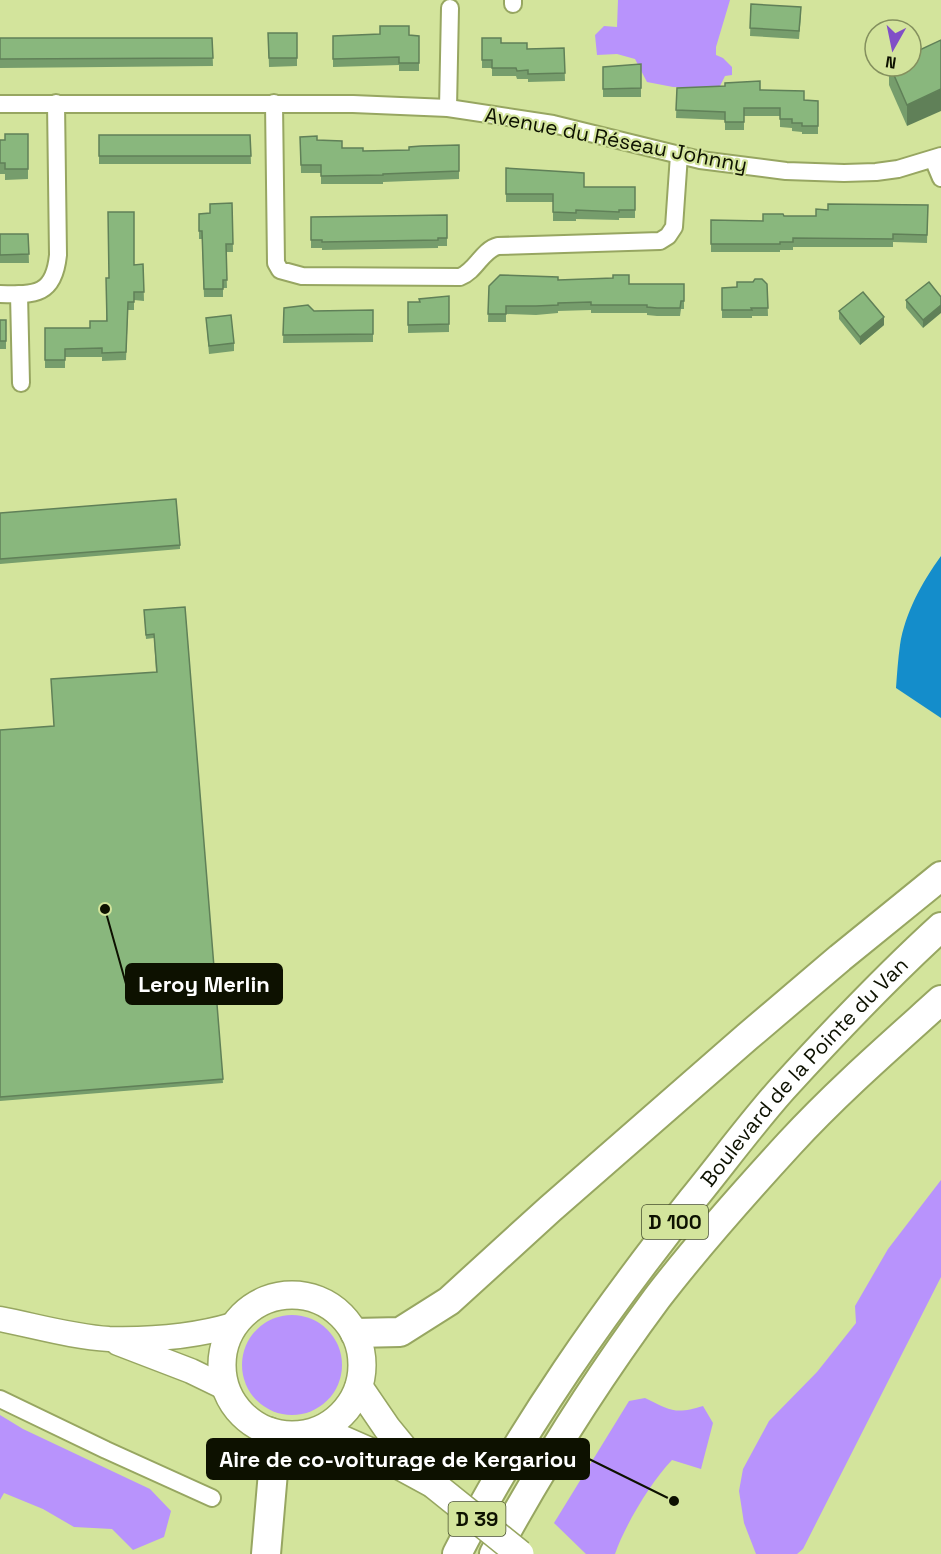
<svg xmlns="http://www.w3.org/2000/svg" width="941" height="1554" font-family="'Space Grotesk',sans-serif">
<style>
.green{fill:#b893fc}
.water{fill:#148dcb}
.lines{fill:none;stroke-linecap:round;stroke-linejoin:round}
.minor-casing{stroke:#97a661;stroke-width:20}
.secondary-casing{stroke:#97a661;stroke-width:27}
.primary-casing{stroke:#97a661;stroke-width:30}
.trunk-casing{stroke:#97a661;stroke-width:32}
.minor{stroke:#fff;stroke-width:16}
.secondary{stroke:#fff;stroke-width:24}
.primary{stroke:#fff;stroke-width:27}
.trunk{stroke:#fff;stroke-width:28}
.primary-bridge-casing{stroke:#97a661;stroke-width:30;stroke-linecap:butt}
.primary-bridge{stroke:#fff;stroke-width:27}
.wall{fill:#769d6c}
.shaded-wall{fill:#608058}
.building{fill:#89b77d;stroke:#608058;stroke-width:1.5}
.labels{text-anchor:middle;stroke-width:4.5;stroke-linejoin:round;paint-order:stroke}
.shield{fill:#d3e49c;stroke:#48502f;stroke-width:1.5}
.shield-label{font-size:20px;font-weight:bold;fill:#0d1100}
.street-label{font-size:21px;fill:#0d1100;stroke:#d3e49c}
.leader{fill:none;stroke:#0d1100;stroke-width:2}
.callout-dot{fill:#0d1100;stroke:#d3e49c;stroke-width:2}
.callout{fill:#0d1100;stroke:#0d1100;stroke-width:2}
.callout-label{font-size:22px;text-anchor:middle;font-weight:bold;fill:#fff}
</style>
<rect width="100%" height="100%" fill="#d3e49c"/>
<!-- green -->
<g class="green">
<polygon points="618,0 730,0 716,47 716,55 723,58 732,67 732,75 725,76 719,88 673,87 647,82 635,59 617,54 597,55 595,35 604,26 617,27"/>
<polygon points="941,1180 941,1277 803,1549 797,1554 756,1554 744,1523 739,1491 743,1469 769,1421 817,1372 856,1323 855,1306 888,1249"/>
<circle cx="292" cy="1365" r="50"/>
<path d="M645,1398C670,1410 675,1415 703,1406L713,1423L701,1469L672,1460C651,1482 625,1525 615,1554H586L554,1523L629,1401Z"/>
<polygon points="0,1415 23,1429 150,1489 171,1511 164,1537 133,1550 112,1529 74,1527 43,1509 4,1493 0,1500"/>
</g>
<!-- water -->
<path class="water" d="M941,556V718L896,688C897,674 898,659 900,645C905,613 922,582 941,556Z"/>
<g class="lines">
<!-- minor casing -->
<g class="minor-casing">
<g id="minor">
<polyline points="513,4 513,0"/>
<path d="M274,103L276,263L280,270L302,276L460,277C476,271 482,250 498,246L660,241L668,236L674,227L679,155"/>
<polyline points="0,104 353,104 448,108 553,124 700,160 786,171 844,173 876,172 898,169 941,156"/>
<polyline points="448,108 450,8"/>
<polyline points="933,159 941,178"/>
<path d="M0,294C36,295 54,295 58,255L56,103"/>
<polyline points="19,294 21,383"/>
<polyline points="0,1399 106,1450 212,1498"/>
</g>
</g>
<!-- secondary casing -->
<g class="secondary-casing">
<g id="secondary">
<path d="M0,1319C36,1326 73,1337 109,1339C152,1340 193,1337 233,1325"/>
<polyline points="118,1343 191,1371 224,1387"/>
</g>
</g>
<!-- primary casing -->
<g class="primary-casing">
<g id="primary">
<circle cx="292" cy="1365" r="70"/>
<polyline points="359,1387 387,1428 423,1472"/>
<polyline points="321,1430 387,1459 433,1484"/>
</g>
</g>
<!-- trunk casing -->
<g class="trunk-casing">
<g id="trunk">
<polyline points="355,1333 400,1332 449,1301 550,1209 747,1037 840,958 941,876"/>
<polyline points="266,1554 273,1472 269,1432"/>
<path id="s1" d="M457,1554C522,1427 605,1310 693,1199C723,1162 751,1124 782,1089C833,1033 885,978 941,927"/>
<path d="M494,1554C542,1466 597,1379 657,1298C697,1246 745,1192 790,1143C837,1092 890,1046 941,1000"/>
</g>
</g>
<!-- minor -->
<use href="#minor" class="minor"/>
<!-- secondary -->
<use href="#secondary" class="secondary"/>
<!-- primary -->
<use href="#primary" class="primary"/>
<!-- trunk -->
<use href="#trunk" class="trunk"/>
<!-- primary-bridge casing -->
<g class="primary-bridge-casing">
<polyline id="primary-bridge" points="433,1484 520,1554"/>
</g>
<!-- primary-bridge -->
<use href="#primary-bridge" class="primary-bridge"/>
</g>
<!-- wall -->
<g class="wall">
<polygon points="751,4 801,15 799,39 750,36"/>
<polygon points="268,33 297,33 297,66 269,67"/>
<polygon points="333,36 419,36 419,71 399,71 399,65 333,67"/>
<polygon points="0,38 212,38 213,66 0,68"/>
<polygon points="482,38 527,49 564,48 565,81 528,82 528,79 517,79 516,76 492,76 492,68 482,68"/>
<polygon points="641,64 641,97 603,97 603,67"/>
<polygon points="889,66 911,66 907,126 889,85"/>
<polygon points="677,88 804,100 818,101 818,134 802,134 802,132 792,131 792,128 780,127 780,116 744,116 744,130 725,130 725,120 676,118"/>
<polygon points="28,134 28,179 5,180 5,174 0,174 0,140 5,140"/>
<polygon points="99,135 250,135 251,164 99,164"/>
<polygon points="300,137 317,140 342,148 363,151 409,150 459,145 459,179 383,182 383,184 321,184 321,173 301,173"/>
<polygon points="506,168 584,187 635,187 635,218 619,218 619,220 576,219 576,221 553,221 553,202 506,202"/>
<polygon points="232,203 233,252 226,252 227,288 223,288 223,297 204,297 202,239 199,239 199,214 210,213"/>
<polygon points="928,205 927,243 893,242 893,247 793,247 793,250 780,250 780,252 711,252 711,220 763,221 784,216 816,216 828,210"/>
<polygon points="447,215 447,246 438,246 438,248 322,250 322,248 311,248 311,217"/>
<polygon points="0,234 28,234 29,263 0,263"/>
<polygon points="143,264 144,301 134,300 134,310 128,310 126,360 102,361 102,357 65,357 65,368 45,368 45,328 90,328 106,321 109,278 134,265"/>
<polygon points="558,280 629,284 684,284 684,309 681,309 680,316 657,316 647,315 647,313 591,313 591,310 558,311 558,313 536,315 506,314 506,322 488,322 489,286"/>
<polygon points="929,282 923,328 906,308 906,300"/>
<polygon points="767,284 768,316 752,316 752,318 722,318 722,288"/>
<polygon points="449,296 449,332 408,333 408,302 420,302"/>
<polygon points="284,308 314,311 373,310 373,342 283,343"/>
<polygon points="839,311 884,325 860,345 839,319"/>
<polygon points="206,318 234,343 234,351 209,354"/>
<rect x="0" y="320" width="6" height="29"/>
<polygon points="0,513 180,545 180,549 0,564"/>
<polygon points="185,607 223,1083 0,1101 0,730 54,726 156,672 154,638 146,639 144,610"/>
</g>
<!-- shaded-wall -->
<g class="shaded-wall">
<polygon points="941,89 941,111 907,126 907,105"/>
<polygon points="941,305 941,313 923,328 923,320"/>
<polygon points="884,317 884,325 860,345 860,337"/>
</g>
<!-- building -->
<g class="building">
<polygon points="751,4 801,7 799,31 750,28"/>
<polygon points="380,26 409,26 409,35 419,36 419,63 399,63 399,57 333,59 333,36 380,34"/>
<polygon points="268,33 297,33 297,58 269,58"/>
<polygon points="0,38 212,38 213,58 0,59"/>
<polygon points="482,38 501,38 501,43 527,43 527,49 564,48 565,73 528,74 528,70 517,71 516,68 492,68 492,60 482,60"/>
<polygon points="941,40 941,89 907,105 890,66 911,66 911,54"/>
<polygon points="641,64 641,88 603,89 603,67"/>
<polygon points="760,81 760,90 804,91 804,100 818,101 818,126 802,126 802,123 792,123 792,119 780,119 780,108 744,108 744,122 725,122 725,112 676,110 677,88 725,86 725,83"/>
<polygon points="5,134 28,134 28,169 5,169 5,163 0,163 0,140 5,140"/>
<polygon points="99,135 250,135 251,156 99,156"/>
<polygon points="317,136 317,140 342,141 342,148 363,148 363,151 409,150 409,147 421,146 459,145 459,171 383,174 383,175 321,176 321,165 301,165 300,137"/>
<polygon points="506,168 584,173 584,187 635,187 635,210 619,210 619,212 576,210 576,213 553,212 553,194 506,194"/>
<polygon points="232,203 233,244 226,244 227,280 223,280 223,289 204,289 202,231 199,231 199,214 210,213 210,204"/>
<polygon points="828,204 928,205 927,235 893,234 893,239 793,238 793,242 780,242 780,244 711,244 711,220 763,221 763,214 783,214 784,216 816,216 816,209 828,210"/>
<polygon points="108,212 134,212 134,265 143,264 144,292 134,292 134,302 128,302 126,352 102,353 102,348 65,349 65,360 45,360 45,328 90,328 90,321 107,321 106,278 109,278"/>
<polygon points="447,215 447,238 438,238 438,240 322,242 322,240 311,240 311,217"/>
<polygon points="0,234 28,234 29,254 0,255"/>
<polygon points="500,275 558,277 558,280 613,278 613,275 629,275 629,284 684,284 684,301 681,301 680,308 657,308 647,307 647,305 591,305 591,302 558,303 558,305 536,306 506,306 506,314 488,314 489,286"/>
<polygon points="755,279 762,279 767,284 768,308 751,308 752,310 722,310 722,288 737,287 737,282 753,282"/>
<polygon points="929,282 941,297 941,305 923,320 906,300"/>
<polygon points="863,292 884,317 860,337 839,311"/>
<polygon points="449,296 449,324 408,325 408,302 420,302 419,299"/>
<polygon points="308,305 314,311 373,310 373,334 283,335 284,308"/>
<polygon points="231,315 234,343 209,346 206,318"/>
<rect x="0" y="320" width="6" height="21"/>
<polygon points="176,499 180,545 0,559 0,513"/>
<polygon points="185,607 223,1079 0,1097 0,730 54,726 51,679 157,672 154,634 146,635 144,610"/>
</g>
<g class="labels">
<!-- shield labels -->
<g class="shield">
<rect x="642" y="1205" width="66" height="34" rx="4.5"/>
<rect x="448.5" y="1502" width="57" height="34" rx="4.5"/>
</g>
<g class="shield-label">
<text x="675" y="1229">D 100</text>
<text x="477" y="1526">D 39</text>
</g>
<!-- street labels -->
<g class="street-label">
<text transform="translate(616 140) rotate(11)" y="7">Avenue du Réseau Johnny</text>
<text dy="7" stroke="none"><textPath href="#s1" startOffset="596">Boulevard de la Pointe du Van</textPath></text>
</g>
</g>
<!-- callouts -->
<path class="leader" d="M105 909L126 984M674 1501L589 1459"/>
<g class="callout-dot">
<circle cx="105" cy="909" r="6"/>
<circle cx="674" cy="1501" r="6"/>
</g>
<g class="callout">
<rect x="126" y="964" width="156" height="40" rx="6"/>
<rect x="207" y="1439" width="382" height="40" rx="6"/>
</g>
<g class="callout-label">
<text x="204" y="992">Leroy Merlin</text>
<text x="398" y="1467">Aire de co-voiturage de Kergariou</text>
</g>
<!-- north arrow -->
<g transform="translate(893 48) rotate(189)"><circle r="28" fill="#d3e49c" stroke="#84905e" stroke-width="1.5"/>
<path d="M0-4.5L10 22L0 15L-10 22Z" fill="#804fc7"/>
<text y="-9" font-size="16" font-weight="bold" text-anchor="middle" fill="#0d1100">N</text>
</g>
</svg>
